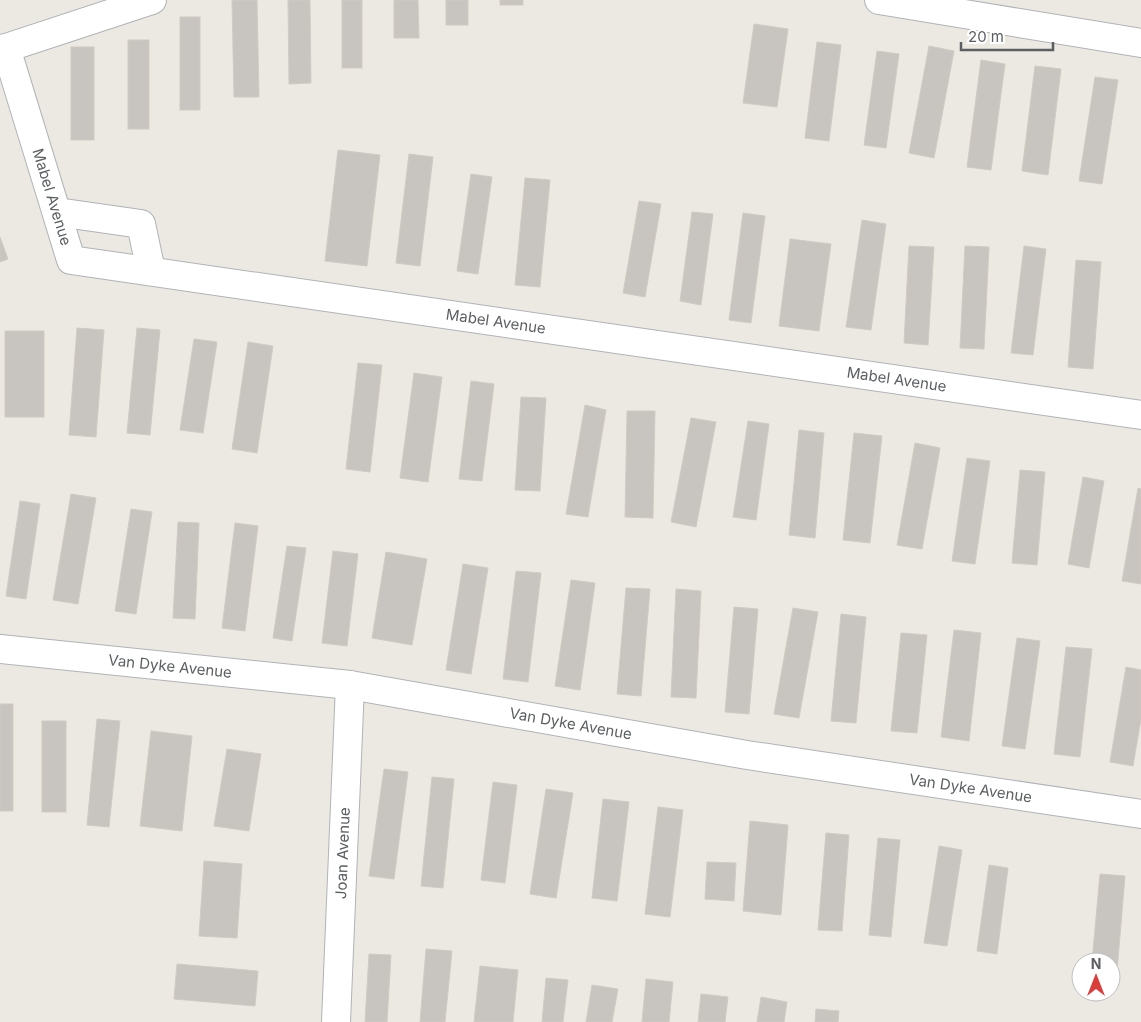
<svg xmlns="http://www.w3.org/2000/svg" width="1141" height="1022" font-family="Inter,sans-serif">
<style>
.building{fill:#c8c4bf;stroke:#d0cbc2}
.lines{fill:none;stroke-linecap:round;stroke-linejoin:round}
.minor-casing{stroke:#b0b3b7;stroke-width:30}
.minor{stroke:#fff;stroke-width:28}
.labels{text-anchor:middle;stroke-width:4;stroke-linejoin:round;paint-order:stroke}
.street-label{font-size:15px;fill:#5b5f62;stroke:#fff}
</style>
<rect width="100%" height="100%" fill="#ece9e3"/>
<!-- building -->
<g class="building">
<polygon points="232,0 257,0 259,97 234,97"/>
<polygon points="288,0 310,0 311,83 289,84"/>
<rect x="342" y="0" width="20" height="68"/>
<polygon points="394,0 418,0 419,38 394,38"/>
<rect x="446" y="0" width="22" height="25"/>
<rect x="500" y="0" width="23" height="5"/>
<rect x="180" y="17" width="20" height="93"/>
<polygon points="754,24 788,29 777,107 743,103"/>
<rect x="128" y="40" width="21" height="89"/>
<polygon points="817,42 841,45 829,141 805,138"/>
<polygon points="929,46 954,51 934,158 909,153"/>
<rect x="71" y="47" width="23" height="93"/>
<polygon points="877,51 899,54 886,148 864,145"/>
<polygon points="981,60 1005,64 991,170 967,167"/>
<polygon points="1035,66 1061,69 1048,175 1022,171"/>
<polygon points="1095,77 1118,80 1102,184 1079,181"/>
<polygon points="338,150 380,155 367,266 325,261"/>
<polygon points="409,154 433,157 420,266 396,263"/>
<polygon points="471,174 492,177 478,274 457,271"/>
<polygon points="525,178 550,180 540,287 515,285"/>
<polygon points="639,201 661,204 645,297 623,293"/>
<polygon points="692,212 713,214 701,305 680,301"/>
<polygon points="743,213 765,216 751,323 729,320"/>
<polygon points="862,220 886,224 871,330 846,327"/>
<polygon points="0,237 8,259 0,262"/>
<polygon points="790,239 831,244 819,331 779,326"/>
<polygon points="909,246 934,247 928,345 904,343"/>
<polygon points="965,246 989,247 984,349 960,348"/>
<polygon points="1024,246 1046,249 1033,355 1011,353"/>
<polygon points="1076,260 1101,262 1093,369 1068,367"/>
<polygon points="77,328 104,330 96,437 69,435"/>
<polygon points="137,328 160,330 150,435 127,433"/>
<rect x="5" y="331" width="39" height="86"/>
<polygon points="194,339 217,342 203,433 180,430"/>
<polygon points="248,342 273,346 257,453 232,449"/>
<polygon points="358,363 382,365 370,472 346,469"/>
<polygon points="414,373 442,377 428,482 400,478"/>
<polygon points="471,381 494,384 482,481 459,479"/>
<polygon points="521,397 546,398 540,491 515,490"/>
<polygon points="585,405 606,410 588,517 566,514"/>
<polygon points="627,411 655,411 653,518 625,517"/>
<polygon points="691,418 716,422 696,527 671,522"/>
<polygon points="748,421 769,424 756,520 733,517"/>
<polygon points="799,430 824,433 815,538 789,535"/>
<polygon points="854,433 882,436 870,543 843,540"/>
<polygon points="915,443 940,448 922,549 897,545"/>
<polygon points="967,458 990,461 975,564 952,561"/>
<polygon points="1020,470 1045,472 1037,565 1012,563"/>
<polygon points="1083,477 1104,481 1089,568 1068,564"/>
<polygon points="1138,488 1141,489 1141,584 1122,581"/>
<polygon points="71,494 96,498 78,604 53,600"/>
<polygon points="20,501 40,504 26,599 6,596"/>
<polygon points="131,509 152,512 136,614 115,611"/>
<polygon points="178,522 199,523 195,619 173,618"/>
<polygon points="235,523 258,526 245,631 222,628"/>
<polygon points="287,546 306,548 292,641 273,638"/>
<polygon points="333,551 358,554 347,646 322,643"/>
<polygon points="386,552 427,559 412,645 372,638"/>
<polygon points="463,564 488,568 471,674 446,670"/>
<polygon points="516,571 541,573 528,682 503,679"/>
<polygon points="571,580 595,583 580,690 555,686"/>
<polygon points="626,588 650,589 641,696 617,694"/>
<polygon points="676,589 701,591 696,698 671,697"/>
<polygon points="734,607 758,609 749,714 725,712"/>
<polygon points="793,608 818,612 799,718 774,714"/>
<polygon points="841,614 866,617 856,723 831,721"/>
<polygon points="954,630 981,633 969,741 941,737"/>
<polygon points="901,633 927,635 917,733 891,731"/>
<polygon points="1017,638 1040,641 1025,749 1002,746"/>
<polygon points="1066,647 1092,649 1080,757 1054,754"/>
<polygon points="1126,667 1141,670 1141,719 1133,766 1110,762"/>
<rect x="0" y="704" width="13" height="107"/>
<polygon points="97,719 120,721 109,827 87,825"/>
<rect x="42" y="721" width="24" height="91"/>
<polygon points="151,731 192,736 182,831 140,826"/>
<polygon points="227,749 261,754 249,831 214,826"/>
<polygon points="384,769 408,772 394,879 369,876"/>
<polygon points="432,777 454,779 443,888 421,886"/>
<polygon points="493,782 517,785 505,883 481,880"/>
<polygon points="546,789 573,793 556,898 530,894"/>
<polygon points="603,799 629,802 617,901 592,898"/>
<polygon points="658,807 683,810 670,917 645,914"/>
<polygon points="750,821 788,825 781,915 743,911"/>
<polygon points="826,833 849,835 842,931 818,930"/>
<polygon points="878,838 900,840 891,937 869,935"/>
<polygon points="939,846 962,850 947,946 924,943"/>
<polygon points="204,861 242,864 237,938 199,936"/>
<polygon points="707,862 736,863 734,901 705,899"/>
<polygon points="989,865 1008,868 997,954 977,951"/>
<polygon points="1100,874 1125,876 1116,983 1111,982 1111,962 1092,962"/>
<polygon points="426,949 452,951 445,1022 420,1022"/>
<polygon points="369,954 391,955 387,1022 365,1022"/>
<polygon points="177,964 258,971 255,1006 174,999"/>
<polygon points="480,966 518,970 513,1022 474,1022"/>
<polygon points="546,978 568,980 563,1022 542,1022"/>
<polygon points="646,979 673,982 669,1022 642,1022"/>
<polygon points="592,985 618,989 612,1022 586,1022"/>
<polygon points="701,994 728,997 725,1022 698,1022"/>
<polygon points="761,997 787,1002 784,1022 757,1022"/>
<polygon points="816,1009 839,1011 838,1022 815,1022"/>
</g>
<g class="lines">
<!-- minor casing -->
<g class="minor-casing">
<g id="minor">
<polyline points="879,0 1141,43"/>
<path id="s1" d="M6,48L71,260L1141,415"/>
<polyline points="0,50 152,0"/>
<polyline points="57,212 141,224 151,271"/>
<path id="s2" d="M0,649L350,685L747,755L1141,814"/>
<path id="s3" d="M336,1022L350,685"/>
</g>
</g>
<!-- minor -->
<use href="#minor" class="minor"/>
</g>
<g class="labels">
<!-- street labels -->
<g class="street-label">
<text dy="5" stroke="none"><textPath href="#s1" startOffset="156">Mabel Avenue</textPath></text>
<text dy="5" stroke="none"><textPath href="#s1" startOffset="651">Mabel Avenue</textPath></text>
<text dy="5" stroke="none"><textPath href="#s1" startOffset="1056">Mabel Avenue</textPath></text>
<text dy="5" stroke="none"><textPath href="#s2" startOffset="171">Van Dyke Avenue</textPath></text>
<text dy="5" stroke="none"><textPath href="#s2" startOffset="576">Van Dyke Avenue</textPath></text>
<text dy="5" stroke="none"><textPath href="#s2" startOffset="981">Van Dyke Avenue</textPath></text>
<text dy="5" stroke="none"><textPath href="#s3" startOffset="169">Joan Avenue</textPath></text>
</g>
</g>
<!-- north arrow -->
<g transform="translate(1096 977)"><circle r="24" fill="#ffffff" stroke="#bdbfc0"/>
<path d="M0-4L9 19L0 12L-9 19Z" fill="#d93e3c"/>
<text y="-8" font-size="14" font-weight="bold" text-anchor="middle" fill="#5b5f62">N</text>
</g>
<!-- scale -->
<path d="M961 42v8h92v-8" fill="none" stroke="#5b5f62" stroke-width="2.5"/>
<text x="968" y="42" font-size="15" fill="#5b5f62" stroke="#ffffff" stroke-width="4" paint-order="stroke">20 m</text>
</svg>
